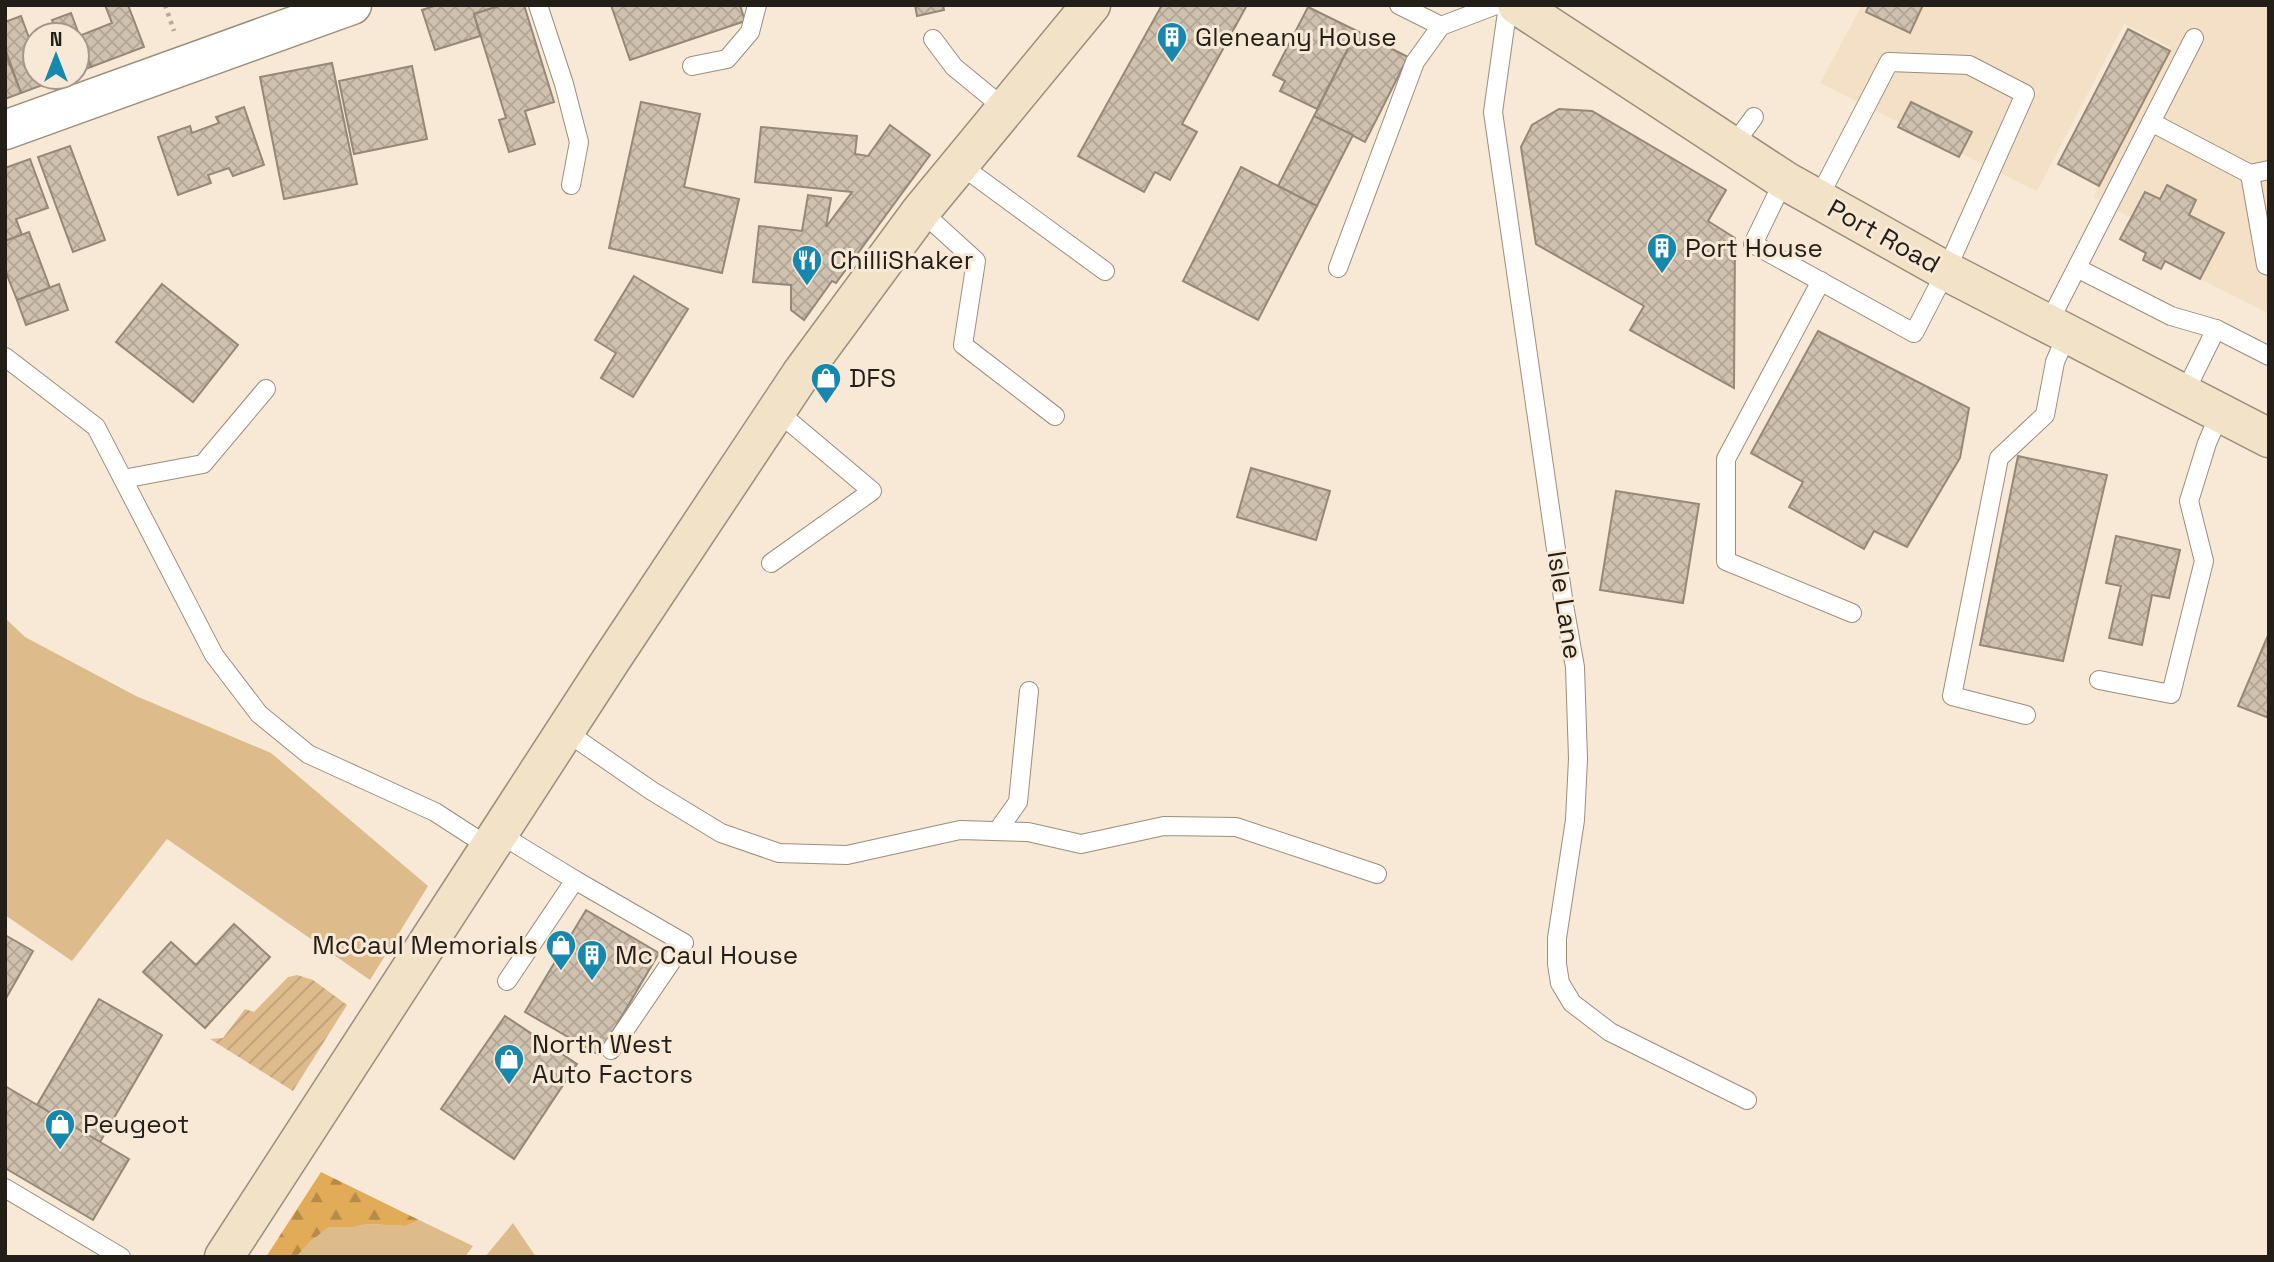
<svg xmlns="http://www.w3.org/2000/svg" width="2274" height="1262" font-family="'Space Grotesk',sans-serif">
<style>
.built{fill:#f3e0c6}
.grass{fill:#ddbb8b}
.forest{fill:url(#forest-firs)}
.garden{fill:url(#garden-furrows)}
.building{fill:url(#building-cross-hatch);stroke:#958876;stroke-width:2}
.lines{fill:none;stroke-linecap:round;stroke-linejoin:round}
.service-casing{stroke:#9a8e7c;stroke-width:20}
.tertiary-casing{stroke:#9a8e7c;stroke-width:41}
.secondary-casing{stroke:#9a8e7c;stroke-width:41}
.path{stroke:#b5aa9b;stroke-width:4.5;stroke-dasharray:3.5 5;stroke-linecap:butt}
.service{stroke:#fff;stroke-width:18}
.tertiary{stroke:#fff;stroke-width:38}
.secondary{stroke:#f2e2c7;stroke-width:38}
.labels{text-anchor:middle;stroke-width:6;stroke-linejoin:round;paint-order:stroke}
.poi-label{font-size:26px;fill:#231e17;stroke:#f7e9d6;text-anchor:start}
.street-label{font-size:26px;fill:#231e17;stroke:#f7e9d6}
</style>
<defs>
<pattern id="forest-firs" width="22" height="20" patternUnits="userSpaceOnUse" patternTransform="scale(1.75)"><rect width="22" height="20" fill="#e1ab57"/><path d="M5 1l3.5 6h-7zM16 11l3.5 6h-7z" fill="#b68b47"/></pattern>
<pattern id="garden-furrows" width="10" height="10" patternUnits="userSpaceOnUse" patternTransform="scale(1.75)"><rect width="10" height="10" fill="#ddbb8b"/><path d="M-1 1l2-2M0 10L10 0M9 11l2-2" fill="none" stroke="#bda077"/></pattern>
<pattern id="building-cross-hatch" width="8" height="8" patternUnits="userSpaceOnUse" patternTransform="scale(1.75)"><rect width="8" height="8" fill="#cfc1ae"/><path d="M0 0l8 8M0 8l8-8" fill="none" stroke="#b1a595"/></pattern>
</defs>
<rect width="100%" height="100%" fill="#f7e9d6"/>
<!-- built -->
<polygon class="built" points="1862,5 2269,5 2269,314 2200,279 2223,233 2189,215 2196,200 2167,185 2160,199 2145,192 2131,218 2093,197 2170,47 2124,24 2037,191 1820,83"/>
<!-- grass -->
<g class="grass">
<polygon points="5,618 25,637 136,696 271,753 428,886 370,980 167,839 72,961 5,915"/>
<polygon points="419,1220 473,1246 465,1257 296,1257 311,1241 329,1227 354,1227 367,1224 406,1226"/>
<polygon points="513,1223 536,1257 485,1257"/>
</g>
<!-- forest -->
<polygon class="forest" points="321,1172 419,1220 406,1226 367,1224 354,1227 329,1227 311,1241 296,1257 266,1257"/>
<!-- garden -->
<polygon class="garden" points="297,975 313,980 347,1005 293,1091 210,1039 223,1038 245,1009 254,1012 288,977"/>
<!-- building -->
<g class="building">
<polygon points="105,5 128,5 144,47 91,67 79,36 112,23"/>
<polygon points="437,5 502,5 474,14 480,36 435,50 422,10"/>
<polygon points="502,5 524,5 554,102 525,111 535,144 509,152 499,120 506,118 474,14"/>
<polygon points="611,5 740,5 745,21 630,60"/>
<polygon points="915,5 943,5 944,10 917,16"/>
<polygon points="1162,5 1247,5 1182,124 1197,132 1170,180 1155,172 1144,192 1078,156"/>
<polygon points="1869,5 1923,5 1910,33 1866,12"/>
<polygon points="1308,7 1357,31 1317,109 1280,91 1285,81 1273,75"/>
<polygon points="71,13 91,67 77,72 77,35 58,35 52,20"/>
<polygon points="21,16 32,46 35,44 35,77 64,77 21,93 5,48 5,22"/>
<polygon points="2128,29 2170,51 2099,186 2058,164"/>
<polygon points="1357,31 1408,57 1365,142 1314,116"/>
<polygon points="6,55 21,93 5,99 5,56"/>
<polygon points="332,63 357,184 284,199 260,77"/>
<polygon points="412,66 427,139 354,154 339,81"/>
<polygon points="641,102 700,114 684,187 739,199 722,273 609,248"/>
<polygon points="1911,102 1972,132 1959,157 1898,127"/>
<polygon points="244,107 264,165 233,176 229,168 208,175 211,183 178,195 158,137 190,126 192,133 219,123 216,117"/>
<polygon points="1559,109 1592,111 1726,190 1708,221 1735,238 1734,388 1630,330 1644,306 1536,244 1521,147 1532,125"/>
<polygon points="1314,116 1353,135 1317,206 1278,186"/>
<polygon points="890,125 930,155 836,283 832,281 804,320 791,310 791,285 753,282 759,226 802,231 808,195 831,198 826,227 852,192 755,182 761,127 857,136 855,154 868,156"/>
<polygon points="70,146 105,240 73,252 38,157"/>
<polygon points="30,159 48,208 16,219 22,235 5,241 5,168"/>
<polygon points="1241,167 1317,206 1258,320 1183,281"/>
<polygon points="2167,185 2196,200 2189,215 2224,233 2200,279 2165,261 2161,269 2143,260 2146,253 2120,239 2145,192 2160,199"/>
<polygon points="29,232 50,288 17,300 5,270 5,241"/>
<polygon points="634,276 688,309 633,397 601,378 616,353 595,340"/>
<polygon points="59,284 68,310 26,325 17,300"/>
<polygon points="162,284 238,345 193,402 116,342"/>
<polygon points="1818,331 1969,408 1960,458 1907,547 1874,531 1864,549 1789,507 1803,482 1751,453"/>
<polygon points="2018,456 2107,475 2063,661 1980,645"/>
<polygon points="1251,468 1330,491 1316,540 1237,517"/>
<polygon points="1616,491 1699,504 1683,603 1600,590"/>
<polygon points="2116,536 2180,550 2169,598 2152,595 2142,645 2109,638 2121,586 2106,583"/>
<polygon points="2269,633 2269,718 2238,706"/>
<polygon points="586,910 659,953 599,1055 525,1012"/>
<polygon points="234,924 270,957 205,1028 143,972 171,942 196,965"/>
<polygon points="5,935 33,951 5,1000"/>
<polygon points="99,999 162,1035 100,1142 37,1105"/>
<polygon points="505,1016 577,1064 514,1159 441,1109"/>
<polygon points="5,1086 129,1159 93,1220 5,1168"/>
</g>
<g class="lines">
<!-- service casing -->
<g class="service-casing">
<g id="service">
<polyline points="538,5 564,84 579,142 571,185"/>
<polyline points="1399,5 1441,26 1496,5"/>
<polyline points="1508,5 1493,112 1564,605 1575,667 1578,759 1575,820 1557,938 1557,964 1560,983 1572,1003 1610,1032 1747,1100"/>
<polyline points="933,39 954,67 1004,108"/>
<polyline points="692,66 727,59 750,32 757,5"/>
<polyline points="2151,122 2250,174 2269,170"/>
<polyline points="1732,147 1754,117"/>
<polyline points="959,164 1105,271"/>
<polyline points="2250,174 2266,265 2269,266"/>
<polyline points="1784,180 1753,244 1914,333 1946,271 2025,94 1969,65 1889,62 1818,199"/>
<polyline points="921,211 976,261 963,345 1055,416"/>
<polyline points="1338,268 1415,62 1441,26"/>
<polyline points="2077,268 2171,316 2216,329 2184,394"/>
<polyline points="1821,281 1726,459 1726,561 1852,613"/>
<polyline points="2048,324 2194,38"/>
<polyline points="2216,329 2269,356"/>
<polyline points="5,357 96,427 214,655 259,714 308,754 435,812 489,847"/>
<polyline points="123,479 203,464 266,389"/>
<polyline points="771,563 872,491 777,411"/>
<polyline points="2099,680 2171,694 2204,561 2189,501 2207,443 2220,413"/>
<polyline points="2026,715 1952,696 1999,458 2045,415 2055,362 2067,334"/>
<polyline points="565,731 652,791 721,833 779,853 847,855 960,830 1028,832 1081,844 1164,826 1236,827 1377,874"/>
<polyline points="998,830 1018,802 1029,691"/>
<polyline points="498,833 575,880 507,981"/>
<polyline points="575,880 684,943 611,1050"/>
<polyline points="5,1188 121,1257"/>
</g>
</g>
<!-- tertiary casing -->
<g class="tertiary-casing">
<polyline id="tertiary" points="5,130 352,5"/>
</g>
<!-- secondary casing -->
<g class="secondary-casing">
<g id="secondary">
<polyline points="1517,5 1784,180 1946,271 2269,438"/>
<polyline points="224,1257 611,660 801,374 921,211 1091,5"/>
</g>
</g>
<!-- path -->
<polyline class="path" points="165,5 174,31"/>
<!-- service -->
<use href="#service" class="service"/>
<!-- tertiary -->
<use href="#tertiary" class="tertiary"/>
<!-- secondary -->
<use href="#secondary" class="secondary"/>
</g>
<!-- icons -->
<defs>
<g id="building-pin" transform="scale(1.575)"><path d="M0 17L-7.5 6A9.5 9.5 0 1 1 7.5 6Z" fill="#1788ad" stroke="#f7e9d6"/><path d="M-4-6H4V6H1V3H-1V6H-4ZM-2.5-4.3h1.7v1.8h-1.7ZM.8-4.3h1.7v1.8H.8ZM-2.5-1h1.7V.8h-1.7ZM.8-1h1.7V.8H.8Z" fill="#fff"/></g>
<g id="restaurant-pin" transform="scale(1.575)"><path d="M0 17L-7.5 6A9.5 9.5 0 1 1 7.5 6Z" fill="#1788ad" stroke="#f7e9d6"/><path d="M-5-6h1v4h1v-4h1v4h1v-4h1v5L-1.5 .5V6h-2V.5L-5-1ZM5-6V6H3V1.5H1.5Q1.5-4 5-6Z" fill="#fff"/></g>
<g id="shop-pin" transform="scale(1.575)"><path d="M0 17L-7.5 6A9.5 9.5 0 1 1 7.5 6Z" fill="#1788ad" stroke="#f7e9d6"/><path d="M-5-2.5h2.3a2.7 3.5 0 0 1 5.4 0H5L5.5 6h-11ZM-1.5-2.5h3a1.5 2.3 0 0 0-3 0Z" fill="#fff"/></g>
</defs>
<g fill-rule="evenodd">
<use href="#building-pin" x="1172" y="37"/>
<use href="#building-pin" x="1662" y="248"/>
<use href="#restaurant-pin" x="807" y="260"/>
<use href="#shop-pin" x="826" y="378"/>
<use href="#shop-pin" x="561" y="945"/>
<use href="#building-pin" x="592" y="955"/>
<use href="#shop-pin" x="509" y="1059"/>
<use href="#shop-pin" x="60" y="1124"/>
</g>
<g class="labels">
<!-- poi labels -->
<g class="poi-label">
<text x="1195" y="46">Gleneany House</text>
<text x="1685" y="257">Port House</text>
<text x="830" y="269">ChilliShaker</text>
<text x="849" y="387">DFS</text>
<text x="538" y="954" text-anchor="end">McCaul Memorials</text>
<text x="615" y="964">Mc Caul House</text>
<text x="532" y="1053">North West<tspan x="532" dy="30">Auto Factors</tspan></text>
<text x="83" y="1133">Peugeot</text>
</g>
<!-- street labels -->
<g class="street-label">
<text transform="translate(1884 236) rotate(29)" y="9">Port Road</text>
<text transform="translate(1565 605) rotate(81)" y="9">Isle Lane</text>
</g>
</g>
<!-- border -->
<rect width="2274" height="1262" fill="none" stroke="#231e17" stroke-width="14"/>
<!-- north arrow -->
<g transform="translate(56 56)"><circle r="33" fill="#f7e9d6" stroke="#a2988a" stroke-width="2"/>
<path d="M0-5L12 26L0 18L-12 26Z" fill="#1788ad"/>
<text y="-10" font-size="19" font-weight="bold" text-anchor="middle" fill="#231e17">N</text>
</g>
</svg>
